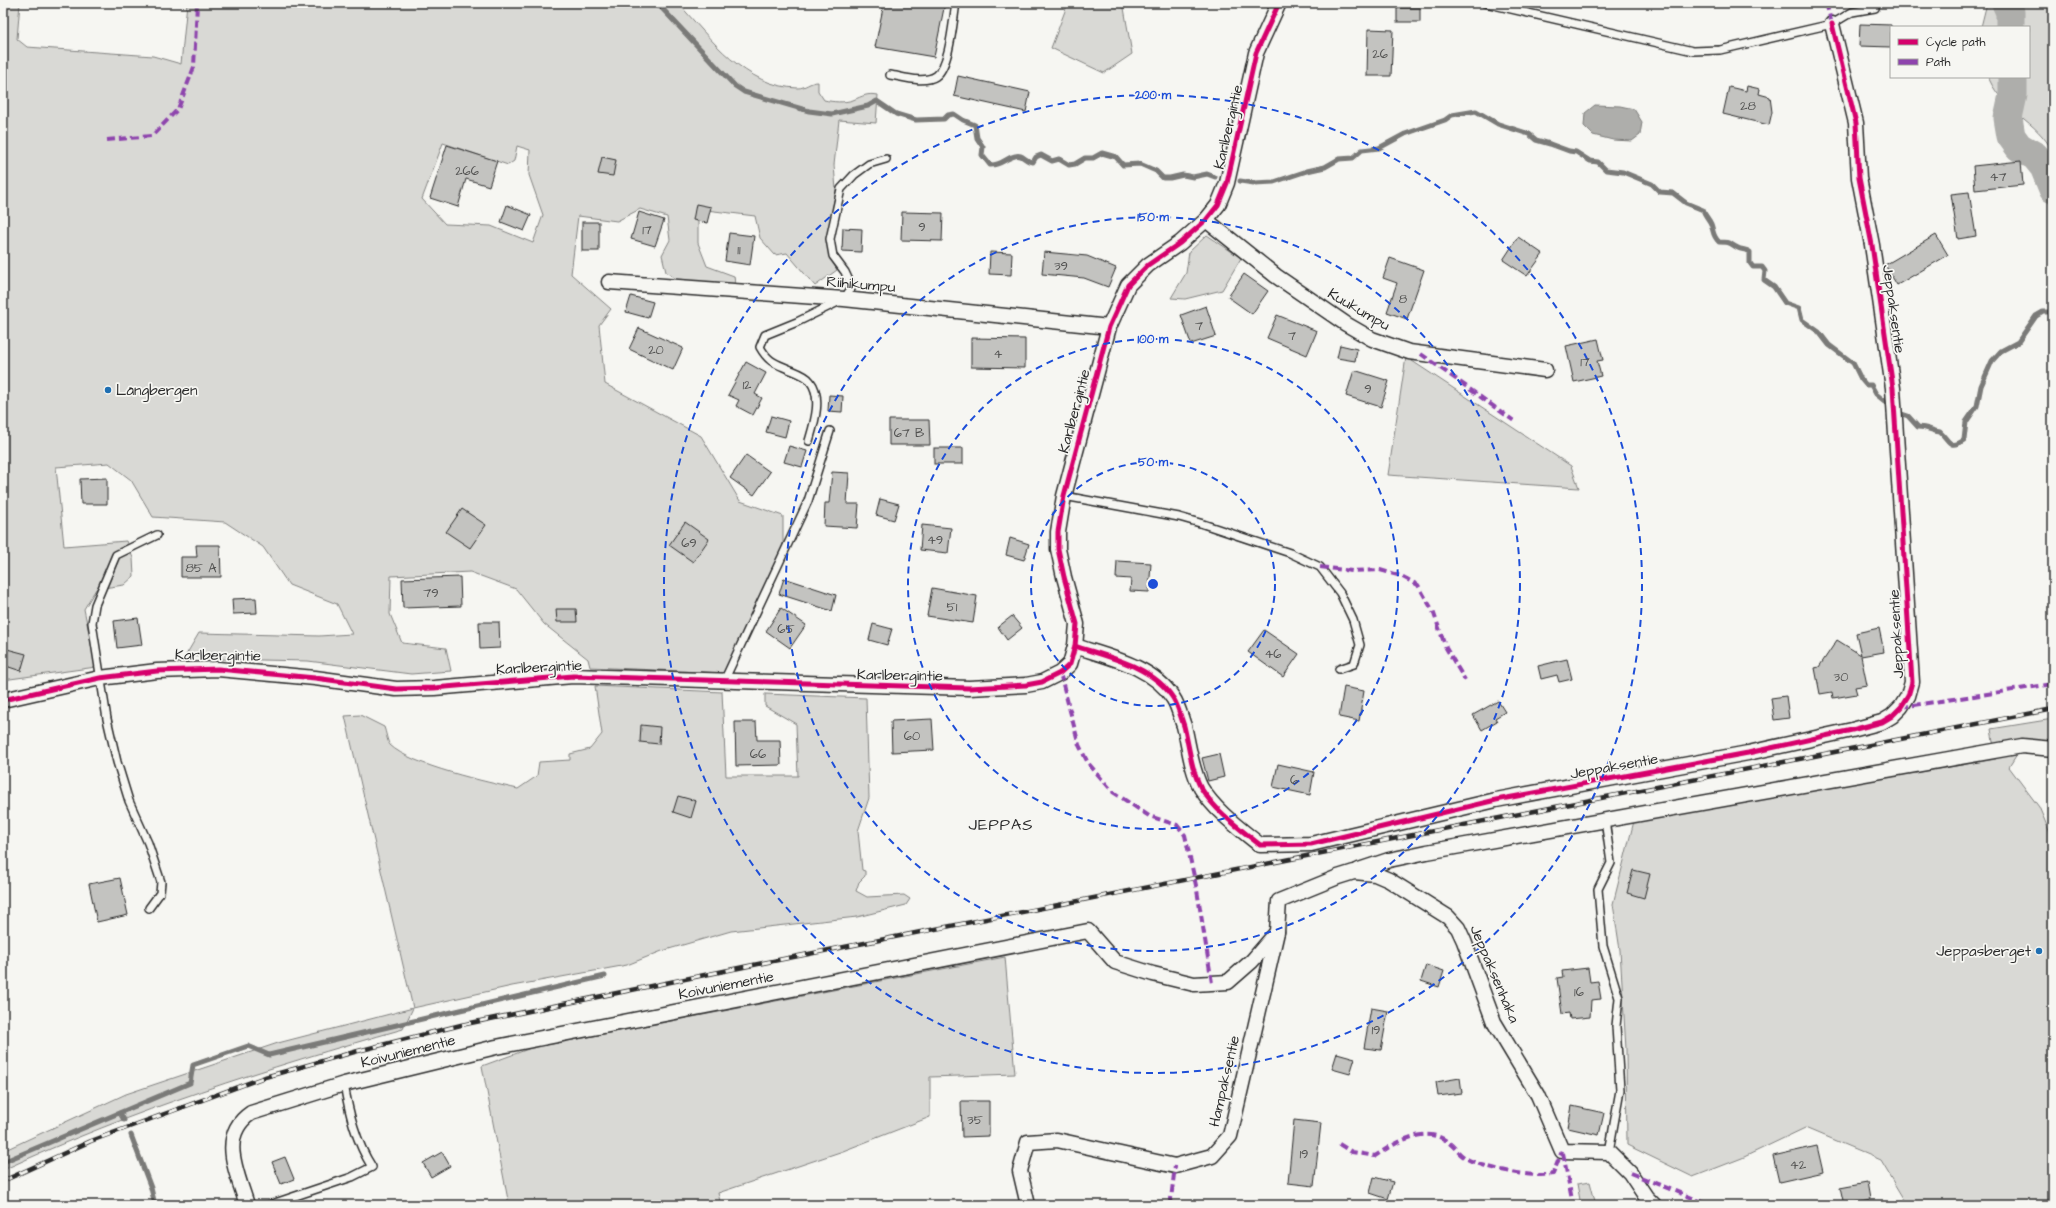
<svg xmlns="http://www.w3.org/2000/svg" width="2056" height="1208" font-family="'Architects Daughter',sans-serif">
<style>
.green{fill:#d9d9d5;stroke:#828280;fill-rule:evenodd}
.water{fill:#aeaeab;stroke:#7a7a78}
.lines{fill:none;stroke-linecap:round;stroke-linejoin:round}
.stream{stroke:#7a7a78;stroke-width:5}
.river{stroke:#aeaeab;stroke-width:29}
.building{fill:#c3c3c0;stroke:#2b2b2b}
.lane-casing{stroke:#2b2b2b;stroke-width:10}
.street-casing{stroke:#2b2b2b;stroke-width:17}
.lane{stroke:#f6f6f2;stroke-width:7}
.street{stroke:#f6f6f2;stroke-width:14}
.rail-casing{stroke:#2b2b2b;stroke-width:4.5}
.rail{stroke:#f6f6f2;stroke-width:3;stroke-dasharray:9;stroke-linecap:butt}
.quiet{stroke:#8e44ad;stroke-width:4;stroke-dasharray:8 4;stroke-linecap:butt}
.cycleway-casing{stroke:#f6f6f2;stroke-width:8}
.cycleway{stroke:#d6006c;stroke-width:5}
.ring{fill:none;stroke:#1d4ed8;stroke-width:2;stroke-dasharray:7 5}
.poi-dot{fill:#1f6fb2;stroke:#f6f6f2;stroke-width:1.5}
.labels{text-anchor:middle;stroke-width:3.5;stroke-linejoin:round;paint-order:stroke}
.number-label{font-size:13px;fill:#515150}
.street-label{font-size:15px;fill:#2b2b2b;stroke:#f6f6f2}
.poi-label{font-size:15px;fill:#2b2b2b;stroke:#f6f6f2;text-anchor:start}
.neighbourhood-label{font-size:16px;letter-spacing:1px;fill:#2b2b2b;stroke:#f6f6f2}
.centre{fill:#1d4ed8;stroke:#f6f6f2;stroke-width:2}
.ring-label{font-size:12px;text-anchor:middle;font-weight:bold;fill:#1d4ed8;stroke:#f6f6f2;stroke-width:3.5;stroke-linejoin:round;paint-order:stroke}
</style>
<rect width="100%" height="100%" fill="#f6f6f2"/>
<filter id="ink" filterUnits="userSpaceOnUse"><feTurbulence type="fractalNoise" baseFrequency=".025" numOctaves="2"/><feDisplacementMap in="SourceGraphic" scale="8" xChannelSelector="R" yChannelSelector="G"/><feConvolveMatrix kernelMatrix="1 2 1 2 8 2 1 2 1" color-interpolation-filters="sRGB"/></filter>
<g filter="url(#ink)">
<!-- green -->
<g class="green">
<path d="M3,3H20L17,39L27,47L153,56L181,64L187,3H678C711,39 745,87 798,88C805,88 810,82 818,82V91L824,100C833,102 844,103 853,100C863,96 867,93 878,95L876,123L839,120L834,165L836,190L827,239L830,258L837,270L815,286L787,253L775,255L760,238L755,216L698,209V243L707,266L734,276L735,284L679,281L666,272L662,255L670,240L667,217L640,209L617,221L578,216L571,274L611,309L599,325L605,384L701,436L740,501L783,516V546L724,673L590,667L588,659L544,624L516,589L470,572L391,576L390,614L402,643L446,648L451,671L411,674L308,661L216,659L186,655L199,633L319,636L352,634L337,604L289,585L263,547L225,522L153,517L131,480L109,463L56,467L64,546L126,541L133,558L134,576L124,585L96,589L84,609L96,667L3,680ZM443,143L508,165L514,161L517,146L530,150L529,175L543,215L533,243L491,226L445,224L422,199Z"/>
<polygon points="1068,3 1109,3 1124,8 1132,54 1104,73 1051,48"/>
<path d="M1987,3H2053V152C2036,119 2005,114 1989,79L1988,77H2029V27H1981Z"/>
<polygon points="1207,235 1241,258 1222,290 1185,299 1171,298 1186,273 1189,252"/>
<polygon points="1406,357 1571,466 1579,488 1388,475"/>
<path d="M595,686L722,692L726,776H798L796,724L765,706V694L866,698L869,798L858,831L862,870L865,871V876L859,882L856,891L867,897L904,895L910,899L906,905L857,917L731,931L662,951L627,965L512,986L413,1008L403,1029C266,1068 133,1110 3,1170V1151L126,1094L278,1043L413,1008L345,716L360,715L384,727C386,732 387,741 390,745C412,766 487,782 518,789L537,776L539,762L570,760V754L590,749L602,734Z"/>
<polygon points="2053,719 2053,741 2022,746 2009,767 2039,807 2053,840 2053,1205 1908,1205 1881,1160 1805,1128 1742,1158 1693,1177 1627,1145 1626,1049 1620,950 1613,904 1634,821 1996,759 1991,729"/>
<polygon points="1005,957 1015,1074 930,1077 930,1117 843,1151 718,1193 721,1205 509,1205 482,1066 531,1048"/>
<polygon points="1590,1182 1596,1205 1581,1205 1577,1184"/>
</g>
<!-- water -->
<polygon class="water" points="1595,105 1620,106 1634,109 1642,122 1640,135 1632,141 1613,140 1593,135 1584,126 1585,113"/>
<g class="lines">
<!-- stream -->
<g class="stream">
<path d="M657,3L735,86L744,92L809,111L832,114L868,106L877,101L896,114L916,120L944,119L948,115L954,114L963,120L975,125L977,138L983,147L982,155L990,165C1000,166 1006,158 1015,156C1023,153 1025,162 1033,162L1036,157L1041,155L1052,161L1059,159L1069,165L1075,164L1085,158H1093L1102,153L1116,157L1123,165L1140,164L1156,171L1163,178H1170L1183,175L1193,177L1207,174L1215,177"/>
<path d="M1240,181L1254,183L1274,182L1307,171L1325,167L1339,159L1353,158L1362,150L1379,148L1405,134L1445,120L1452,115L1476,111L1498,124L1529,134L1536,140L1550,144L1569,151L1576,152L1590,161L1598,162L1606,170L1623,172L1652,184L1660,192L1673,193L1686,203L1703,210C1705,216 1709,219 1711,224C1714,232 1712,235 1719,242C1732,242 1728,243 1738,248C1742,250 1746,249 1750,252V263L1753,267H1762L1765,271L1764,280L1774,287L1785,303L1799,308L1802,320L1819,332L1829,345L1853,363L1861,379L1866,385H1871L1876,394L1887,403"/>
<path d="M1899,413L1908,416L1918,427C1927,427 1932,431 1940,432C1950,441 1949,450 1964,440L1966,422L1977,406L1981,386L1992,361L2001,351L2018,342L2036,316L2043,312H2053"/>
<polyline points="120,1113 124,1120"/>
<polyline points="131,1135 151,1188 155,1205"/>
<polyline points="3,1162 190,1083 193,1065 248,1046 269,1055 605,976"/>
</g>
<!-- river -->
<g class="river">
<polyline points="2006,3 2010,12 2010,27"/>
<polyline points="2013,77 2013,95 2008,118 2011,136 2019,147 2035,156 2044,167 2053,189"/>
</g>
</g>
<!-- building -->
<g class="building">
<polygon points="884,3 945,3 934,57 875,47"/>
<rect x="1397" y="8" width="23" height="14"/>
<polygon points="1860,24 1891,25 1891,47 1859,46"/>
<polygon points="1368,29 1393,30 1391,76 1367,76"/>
<polygon points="958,76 1030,92 1026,112 954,96"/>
<polygon points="1747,86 1760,89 1759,94 1770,97 1772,112 1769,125 1723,114 1729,87 1746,91"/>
<polygon points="447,145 497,161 489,186 466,179 458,207 430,198"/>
<polygon points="602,157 616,160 613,176 598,174"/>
<polygon points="2021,161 2023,185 1975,190 1973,166"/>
<polygon points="1969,192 1976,236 1958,239 1951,194"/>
<polygon points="696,204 711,207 707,223 693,220"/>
<polygon points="507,205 531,215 524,231 501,222"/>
<polygon points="639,212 664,220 655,246 631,239"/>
<polygon points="902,212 943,213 942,241 901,240"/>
<rect x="582" y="222" width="17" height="29"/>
<polygon points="843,228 862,229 861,252 842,251"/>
<polygon points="729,233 754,236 750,265 725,261"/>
<polygon points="1936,235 1948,255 1897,285 1885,265"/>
<polygon points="1518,237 1543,254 1527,276 1503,260"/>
<polygon points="990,252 1012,253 1011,275 989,274"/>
<polygon points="1044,252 1087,256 1116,268 1108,287 1084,278 1042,274"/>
<polygon points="1390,258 1424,270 1407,319 1387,312 1397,283 1383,278"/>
<polygon points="1244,274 1268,291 1252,314 1228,297"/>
<polygon points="631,296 653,302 648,318 626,312"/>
<polygon points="1206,306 1216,336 1191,344 1181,315"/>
<polygon points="1277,315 1317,331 1307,355 1267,338"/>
<polygon points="639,328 683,348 673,370 629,349"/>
<polygon points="971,338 1025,339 1025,368 971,367"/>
<polygon points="1598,339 1603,360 1597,361 1601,376 1574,382 1566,346"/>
<polygon points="1340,345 1357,349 1355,361 1337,358"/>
<polygon points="746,362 766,373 755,394 762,398 753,415 736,406 739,400 728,395"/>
<polygon points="1354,370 1389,381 1381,407 1346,396"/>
<polygon points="829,395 843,396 842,412 828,411"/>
<polygon points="771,416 789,421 785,437 766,432"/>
<polygon points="889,420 929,420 930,445 889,445"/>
<polygon points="789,446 807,451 802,467 784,462"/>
<rect x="934" y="448" width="29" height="16"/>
<polygon points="746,455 770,472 754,495 730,478"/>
<polygon points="832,472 849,473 847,504 859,504 857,528 824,526 825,503 829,503"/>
<polygon points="107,478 107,504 81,504 80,479"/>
<polygon points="880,499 899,504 894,520 876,515"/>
<polygon points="462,509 486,525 470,548 446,532"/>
<polygon points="685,522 709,539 693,562 669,545"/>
<polygon points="922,525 951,528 948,553 920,550"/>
<polygon points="1010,538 1029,544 1024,560 1006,555"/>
<polygon points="196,545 220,545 221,577 181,577 181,557 197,557"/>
<polygon points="1117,561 1151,563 1149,592 1130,591 1131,579 1116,578"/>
<polygon points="460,577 461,606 403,608 402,579"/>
<polygon points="784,578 836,595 832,611 779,594"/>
<polygon points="932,588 977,596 973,623 927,616"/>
<polygon points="256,598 257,613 233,614 232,599"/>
<polygon points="781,608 806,625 790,648 766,631"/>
<polygon points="556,609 576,609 577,622 557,622"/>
<polygon points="1012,616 1022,628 1007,640 998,627"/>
<polygon points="138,618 142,645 117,648 114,621"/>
<polygon points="479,622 499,622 500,648 480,649"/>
<polygon points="873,624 892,629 887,645 869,640"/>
<polygon points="1879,628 1884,652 1861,656 1867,685 1855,687 1857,694 1833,698 1832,692 1820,694 1815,668 1819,667 1837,640 1861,655 1856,633"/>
<polygon points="1264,630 1299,654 1283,677 1248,652"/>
<polygon points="7,649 26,654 21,671 3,665"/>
<polygon points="1567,659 1572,679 1559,682 1557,675 1541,679 1538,666"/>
<polygon points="1344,687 1364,691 1359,721 1339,717"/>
<polygon points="1786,696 1789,718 1774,720 1771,698"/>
<polygon points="1498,701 1505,712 1495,718 1497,721 1482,730 1473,715"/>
<polygon points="932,719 934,750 892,752 891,721"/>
<polygon points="735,722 756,722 757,740 780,740 781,765 736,766"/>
<polygon points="641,725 660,727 659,744 640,742"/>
<polygon points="1219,754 1224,777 1208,781 1202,758"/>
<polygon points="1278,764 1314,772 1310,795 1273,787"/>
<polygon points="678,796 696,801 691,818 673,812"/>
<polygon points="1633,870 1650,874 1644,898 1627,893"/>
<polygon points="120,878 128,915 97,922 89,884"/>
<polygon points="1426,965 1444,971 1439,987 1421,981"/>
<polygon points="1588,968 1590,982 1598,981 1601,999 1591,1000 1590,1017 1570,1019 1569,1013 1562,1014 1557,978 1563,977 1562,971"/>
<polygon points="1371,1008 1388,1011 1381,1050 1364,1048"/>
<polygon points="1337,1053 1355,1058 1350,1074 1332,1069"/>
<polygon points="1460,1078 1462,1093 1438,1096 1436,1082"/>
<polygon points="961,1101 989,1101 989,1136 962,1137"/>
<polygon points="1572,1106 1604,1113 1599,1135 1568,1128"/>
<polygon points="1294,1120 1321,1123 1314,1186 1288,1183"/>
<polygon points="1817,1146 1823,1172 1779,1182 1773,1156"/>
<polygon points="442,1152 450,1166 431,1177 423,1163"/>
<polygon points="285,1157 294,1179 281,1184 272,1162"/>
<polygon points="1374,1177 1393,1182 1388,1199 1370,1193"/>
<polygon points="1867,1182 1870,1199 1844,1205 1840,1187"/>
</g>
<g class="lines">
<!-- lane casing -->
<g class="lane-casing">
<g id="lane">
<polyline points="1485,3 1693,51 1720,50 1832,24 1852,12 1875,8"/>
<path d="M890,75C903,77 924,84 936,76C950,66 953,20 956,3"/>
<path d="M809,441C814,424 823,397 810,381C807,376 796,372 791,370C775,363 769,363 760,347L765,335L797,322L844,299L852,287L845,272L833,256L830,239L841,189L854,175L869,164L886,159"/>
<polyline points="1064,496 1179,517 1200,523 1290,553 1320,567 1340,593 1353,620 1360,645 1354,664 1339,669"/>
<polyline points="724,681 808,501 830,431"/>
<polyline points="1605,820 1611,863 1598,889 1603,946 1619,998 1616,1026 1620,1090 1609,1152"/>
<polyline points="149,908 160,893 161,882 148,843 129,801 117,762 107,719 92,623 95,605 116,555 157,535"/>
<path d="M269,1205L352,1177L372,1167C356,1142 349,1113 344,1084"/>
</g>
</g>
<!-- street casing -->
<g class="street-casing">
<g id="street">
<polyline points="1206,220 1276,276 1346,324 1372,339 1409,352 1545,370"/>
<polyline points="609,282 844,299 1109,327"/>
<path d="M1075,646C1108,657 1153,666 1173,698C1178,705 1181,718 1184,726C1189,746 1191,769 1201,788C1215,811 1239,828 1260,845L1311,844L1496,800L1748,753L1852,730L1882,722L1892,716L1901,707L1908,696L1912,682L1893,388L1872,245L1859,178L1856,123L1832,24"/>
<polyline points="3,700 100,678 157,671 218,669 315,678 396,689 434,688 573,676 969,688 1026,685 1042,682 1060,673 1070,664 1075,646 1077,624 1064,577 1058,549 1058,532 1064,496 1109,327 1128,285 1148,265 1180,243 1206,220 1218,205 1227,183 1256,53 1279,3"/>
<polyline points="1359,870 1389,860 1427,852 2022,746 2053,749"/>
<path d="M247,1205C238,1174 217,1136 251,1113L344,1084L496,1047L1088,931L1115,962L1153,974L1194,984L1228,982L1252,961L1277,932"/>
<polyline points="1028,1205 1020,1171 1028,1142 1057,1140 1175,1166 1212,1156 1230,1136 1277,932 1279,901 1338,877 1354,872 1375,874 1389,880 1448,917 1458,928 1464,941 1494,1022 1538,1095 1562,1151 1609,1152 1630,1173 1646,1197 1654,1205"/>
</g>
</g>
<!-- lane -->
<use href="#lane" class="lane"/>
<!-- street -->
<use href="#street" class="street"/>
<!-- rail casing -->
<g class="rail-casing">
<polyline id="rail" points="3,1181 91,1141 265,1077 358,1051 461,1025 763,963 2053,709"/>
</g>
<!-- rail -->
<use href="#rail" class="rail"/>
<!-- quiet -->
<g class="quiet">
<polyline points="1826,3 1832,24"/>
<polyline points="107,140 152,136 178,109 194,67 197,3"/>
<polyline points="1421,354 1514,421"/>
<polyline points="1320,567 1352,571 1380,570 1401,576 1418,585 1433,611 1446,648 1465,680"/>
<polyline points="1060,673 1079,745 1088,763 1113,792 1149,816 1177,825 1185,835 1197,890 1212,983"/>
<polyline points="1901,707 2053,684"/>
<path d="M1339,1144L1352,1152L1375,1156C1395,1143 1425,1124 1448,1142C1456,1148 1460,1156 1469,1160C1489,1169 1532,1178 1553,1174L1562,1151"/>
<polyline points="1563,1153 1573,1205"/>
<polyline points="1630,1173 1710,1205"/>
<polyline points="1172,1205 1171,1199 1175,1166"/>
</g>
<!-- cycleway casing -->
<g class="cycleway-casing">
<g id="cycleway">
<path d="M1075,646C1108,657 1153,666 1173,698C1178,705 1181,718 1184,726C1189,746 1191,769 1201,788C1215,811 1239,828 1260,845L1311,844L1496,800L1748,753L1852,730L1882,722L1892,716L1901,707L1908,696L1912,682L1893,388L1872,245L1859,178L1856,123L1832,24"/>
<polyline points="3,700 100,678 157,671 218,669 315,678 396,689 434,688 573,676 969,688 1026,685 1042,682 1060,673 1070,664 1075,646 1077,624 1064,577 1058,549 1058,532 1064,496 1109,327 1128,285 1148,265 1180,243 1206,220 1218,205 1227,183 1256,53 1279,3"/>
</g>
</g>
<!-- cycleway -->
<use href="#cycleway" class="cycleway"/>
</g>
</g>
<!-- distance rings -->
<g class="ring">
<circle cx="1153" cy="584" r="122"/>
<circle cx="1153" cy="584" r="245"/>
<circle cx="1153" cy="584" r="367"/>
<circle cx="1153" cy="584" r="489"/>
</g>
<!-- markers -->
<g class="poi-dot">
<circle cx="108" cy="390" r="4"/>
<circle cx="2039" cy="951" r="4"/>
</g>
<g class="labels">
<!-- number labels -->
<g class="number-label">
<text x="1380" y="58">26</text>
<text x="1748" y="110">28</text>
<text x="467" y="175">266</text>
<text x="1998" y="181">47</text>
<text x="922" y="231">9</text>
<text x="647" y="234">17</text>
<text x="739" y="254">11</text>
<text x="1061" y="270">39</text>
<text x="1403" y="303">8</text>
<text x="1199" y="330">7</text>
<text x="1292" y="340">7</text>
<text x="656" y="354">20</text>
<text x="998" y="358">4</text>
<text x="1585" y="366">17</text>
<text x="747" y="389">12</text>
<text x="1368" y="393">9</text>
<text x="909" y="437">67 B</text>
<text x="935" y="544">49</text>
<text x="689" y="547">69</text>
<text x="201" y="572">85 A</text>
<text x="431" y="597">79</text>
<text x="952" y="611">51</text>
<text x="786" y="633">65</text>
<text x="1273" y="658">46</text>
<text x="1841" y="681">30</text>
<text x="912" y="740">60</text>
<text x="758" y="758">66</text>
<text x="1294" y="784">6</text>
<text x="1579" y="996">16</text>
<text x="1376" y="1034">19</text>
<text x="975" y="1124">35</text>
<text x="1304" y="1158">19</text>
<text x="1798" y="1169">42</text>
</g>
<!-- street labels -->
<g class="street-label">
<text transform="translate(1228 127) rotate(-77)" y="5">Karlbergintie</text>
<text transform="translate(861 284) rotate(5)" y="5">Riihikumpu</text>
<text transform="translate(1359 309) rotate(30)" y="5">Kuukumpu</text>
<text transform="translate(1894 309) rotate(82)" y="5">Jeppaksentie</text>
<text transform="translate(1074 411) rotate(-75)" y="5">Karlbergintie</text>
<text transform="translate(1896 634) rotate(-93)" y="5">Jeppaksentie</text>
<text transform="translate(218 655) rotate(1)" y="5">Karlbergintie</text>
<text transform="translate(539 667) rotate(-3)" y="5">Karlbergintie</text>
<text transform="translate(900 675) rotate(1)" y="5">Karlbergintie</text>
<text transform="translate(1614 766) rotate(-10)" y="5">Jeppaksentie</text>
<text transform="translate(1495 974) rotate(67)" y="5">Jeppaksenhaka</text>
<text transform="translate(726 985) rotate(-11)" y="5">Koivuniementie</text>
<text transform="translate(408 1051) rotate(-14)" y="5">Koivuniementie</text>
<text transform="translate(1224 1081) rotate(-77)" y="5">Hampaksentie</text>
</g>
<!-- poi labels -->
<g class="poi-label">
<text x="116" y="395">Långbergen</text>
<text x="2031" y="956" text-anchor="end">Jeppasberget</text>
</g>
<!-- neighbourhood labels -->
<g class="neighbourhood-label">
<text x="1001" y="830">JEPPAS</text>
</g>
</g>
<circle cx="1153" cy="584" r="6" class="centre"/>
<g class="ring-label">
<text x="1153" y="99">200 m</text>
<text x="1153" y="221">150 m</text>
<text x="1153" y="343">100 m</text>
<text x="1153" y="466">50 m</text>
</g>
<!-- margin -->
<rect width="2056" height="1208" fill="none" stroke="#f6f6f2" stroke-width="16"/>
<rect x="8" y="8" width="2040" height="1192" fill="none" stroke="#2b2b2b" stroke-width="1.5" filter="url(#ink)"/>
<!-- legend -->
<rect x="1890" y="26" width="140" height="52" fill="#f6f6f2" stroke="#a5a5a2"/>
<rect x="1898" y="39" width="20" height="6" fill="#d6006c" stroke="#a5a5a2"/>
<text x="1926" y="46" font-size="12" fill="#2b2b2b">Cycle path</text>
<rect x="1898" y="59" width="20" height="6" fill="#8e44ad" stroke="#a5a5a2"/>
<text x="1926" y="66" font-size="12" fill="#2b2b2b">Path</text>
</svg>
